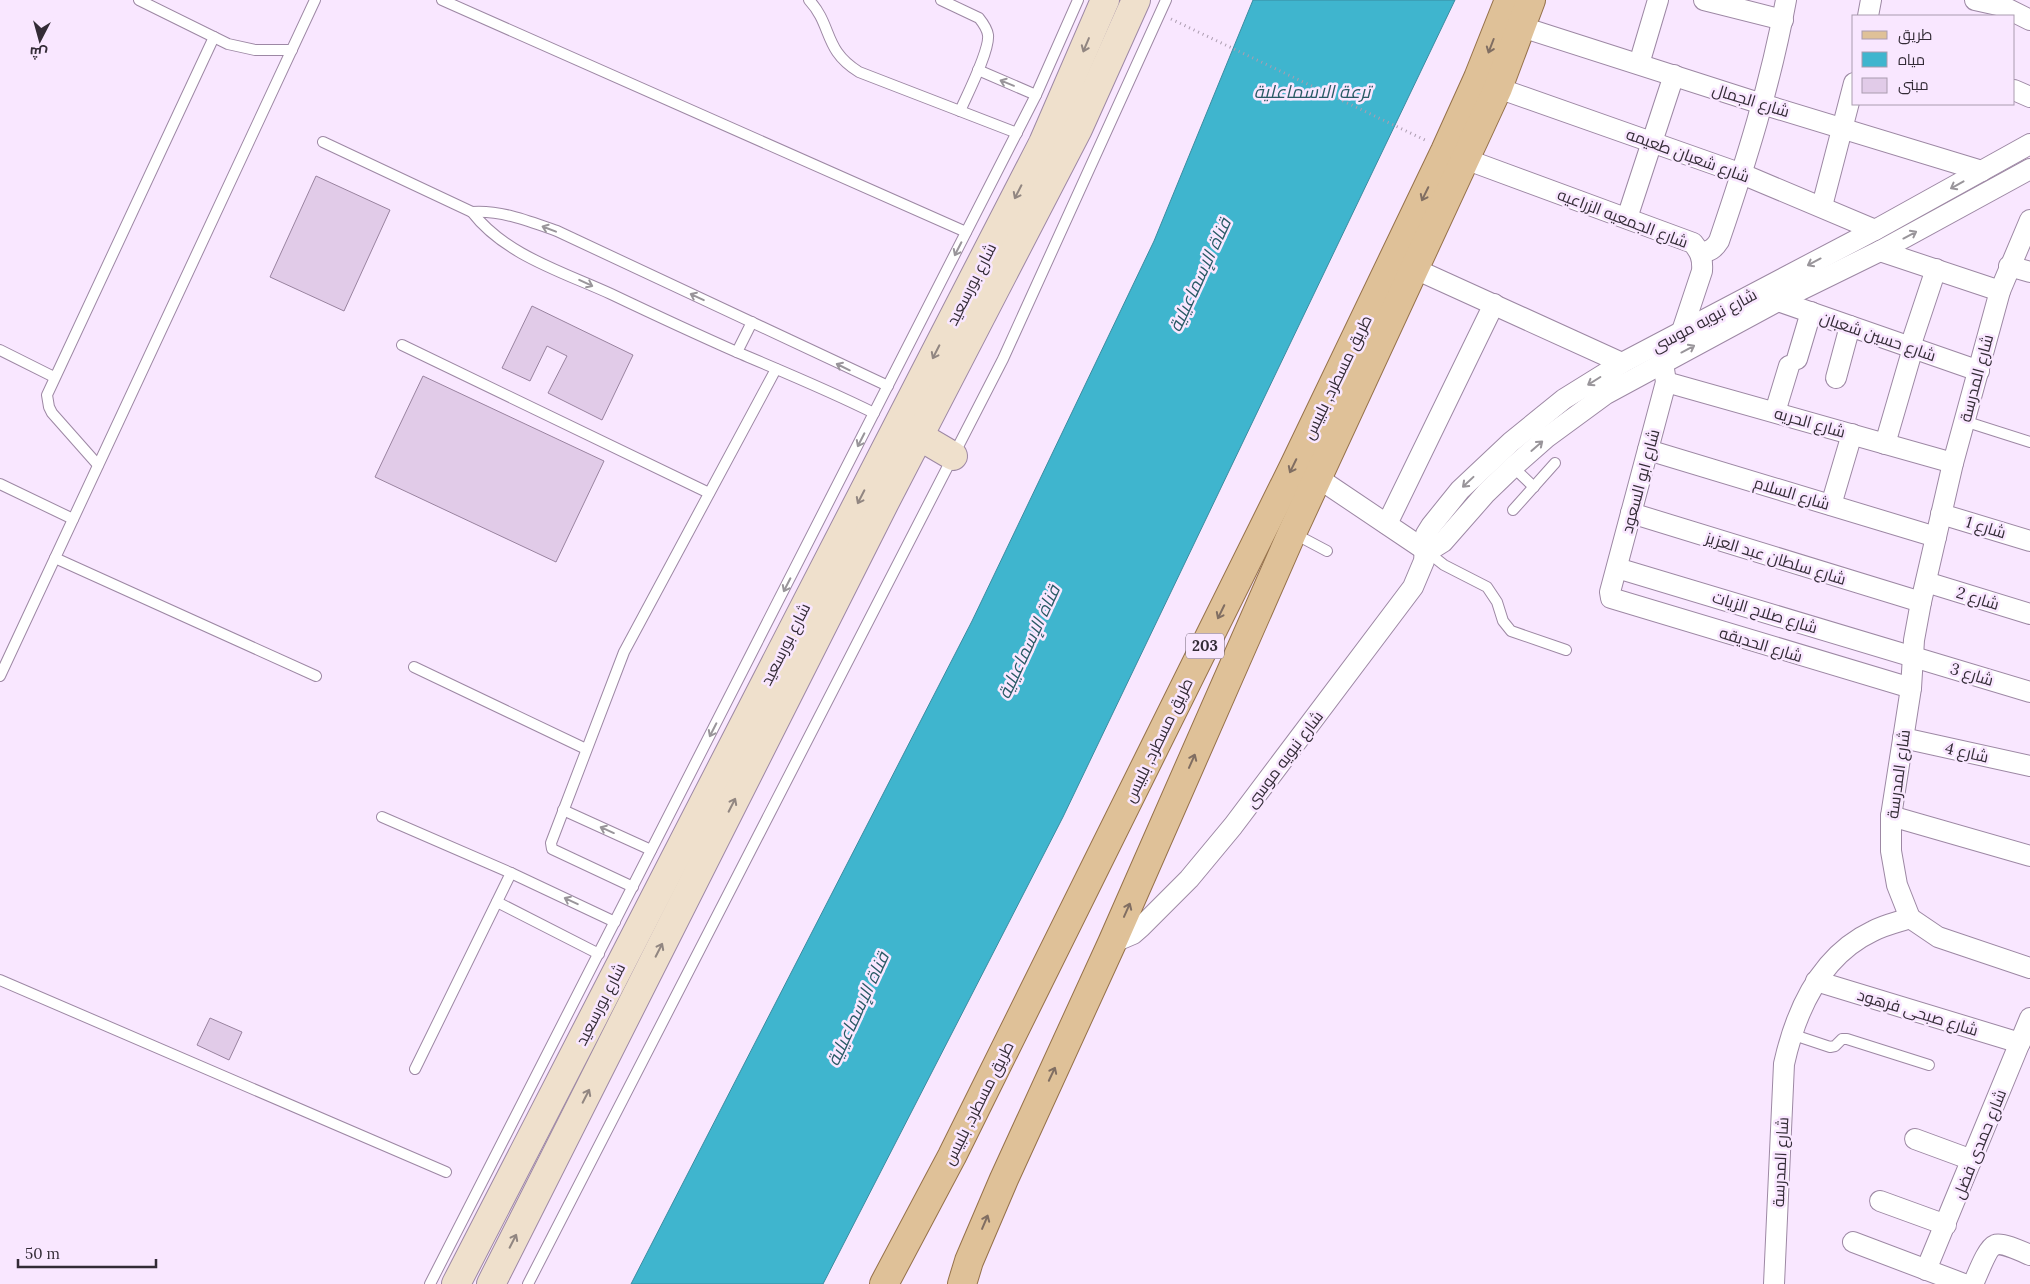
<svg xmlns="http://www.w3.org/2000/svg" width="2030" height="1284" font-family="Lora,Cairo,serif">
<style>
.water{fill:#3fb5ce;stroke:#3b8ca0}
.building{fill:#e1cbe8;stroke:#99839f}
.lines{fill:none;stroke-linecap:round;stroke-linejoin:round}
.service-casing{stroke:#9d88a4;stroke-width:12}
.minor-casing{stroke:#9d88a4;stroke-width:22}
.secondary-casing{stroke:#9d88a4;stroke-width:30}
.primary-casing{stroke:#95714a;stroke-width:30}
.path{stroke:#ac9db0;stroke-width:3;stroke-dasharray:1 4;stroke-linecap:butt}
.service{stroke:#fff;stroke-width:10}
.minor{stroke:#fff;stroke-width:20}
.secondary{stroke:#efe0cc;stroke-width:28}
.primary{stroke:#dfc198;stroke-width:28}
.oneway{stroke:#918681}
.oneway2{stroke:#806e62}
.oneway3{stroke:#99959a}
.labels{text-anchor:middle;stroke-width:5;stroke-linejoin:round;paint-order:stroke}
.shield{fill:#f9e7ff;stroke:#6e6372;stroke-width:1}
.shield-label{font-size:15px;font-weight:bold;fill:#332b36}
.street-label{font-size:16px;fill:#332b36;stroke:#f9e7ff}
.water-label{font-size:18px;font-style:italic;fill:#295a65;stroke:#f9e7ff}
</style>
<rect width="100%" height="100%" fill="#f9e7ff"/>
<!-- water -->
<polygon class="water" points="1253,0 1455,0 1063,817 823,1284 631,1284 972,621 1154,241"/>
<!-- building -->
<g class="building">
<polygon points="316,176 390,210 344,311 270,277"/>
<polygon points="532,306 633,355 602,420 548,393 567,356 547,346 530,381 502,368"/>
<polygon points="423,376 604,461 556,562 375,477"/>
<polygon points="210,1018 242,1032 229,1060 197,1045"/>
</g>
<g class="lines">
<!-- service casing -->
<g class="service-casing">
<g id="service">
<polyline points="139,0 228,44 255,50 292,50"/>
<polyline points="442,0 966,232"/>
<path d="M809,0C833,26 823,50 859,72L1017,133"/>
<path d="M941,0L979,18C983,23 987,28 988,35C990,50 967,95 960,111"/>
<polyline points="978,70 1036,95"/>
<path d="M323,142L472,212C505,255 563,272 611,294C653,314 696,334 739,353C784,372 830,391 874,413"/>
<path d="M472,212C501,210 529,221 557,231L888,386"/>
<polyline points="402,345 709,493"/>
<polyline points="0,350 54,377"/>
<polyline points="737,352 752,322"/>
<polyline points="1964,421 2030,442"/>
<polyline points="98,465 52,413 49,407 47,395 214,37"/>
<polyline points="1513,467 1534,487"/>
<polyline points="0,484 73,519"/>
<polyline points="1513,510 1555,463"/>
<polyline points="1293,533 1327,551"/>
<polyline points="1425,550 1444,565 1487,587 1497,602 1503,621 1511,631 1566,650"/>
<polyline points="55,558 316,676"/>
<polyline points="414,667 586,749"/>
<polyline points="0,676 315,0"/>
<polyline points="563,810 651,850"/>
<polyline points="382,817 511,873 615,922"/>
<polyline points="633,887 552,849 551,843 624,652 776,369"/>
<polyline points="497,902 599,954"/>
<polyline points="0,980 446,1172"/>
<polyline points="1791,1034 1830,1047 1835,1046 1842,1039 1847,1039 1929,1065"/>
<polyline points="415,1069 511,873"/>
<polyline points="430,1284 1036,95 1078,0"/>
<polyline points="528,1284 1003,359 1166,0"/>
</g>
</g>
<!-- minor casing -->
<g class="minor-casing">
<g id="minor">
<polyline points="1704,0 1783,20"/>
<polyline points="1975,0 2002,6 2030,20"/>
<polyline points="1868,16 1871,0"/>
<polyline points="1522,27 1762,104 1982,171"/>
<polyline points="1639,64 1658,0"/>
<polyline points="1498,88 1742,174 1875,230"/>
<polyline points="2014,90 2030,97"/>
<path d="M1465,159L1693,243C1700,252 1703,258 1702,271L1682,331"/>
<polyline points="1822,206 1854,83"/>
<polyline points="1627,218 1674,75"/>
<polyline points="1880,251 2000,291"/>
<path d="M1701,253C1710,251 1714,249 1719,241C1746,162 1771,82 1786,0"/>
<polyline points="2009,266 2030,272"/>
<polyline points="1413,268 1622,363"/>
<polyline points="1778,301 1979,371"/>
<polyline points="1910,347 1936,269"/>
<polyline points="1797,359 1811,312"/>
<polyline points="1663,363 1666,382 1610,592 1611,598 1911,688"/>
<polyline points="1836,378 1850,326"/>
<polyline points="1666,382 1953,463"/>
<polyline points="1775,412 1789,366"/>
<polyline points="1885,444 1913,348"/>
<polyline points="1648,450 1936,537"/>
<polyline points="1318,478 1425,550"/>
<polyline points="1831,505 1852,434"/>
<polyline points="1631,513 1921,602"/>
<polyline points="1941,514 2030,541"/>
<polyline points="1387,524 1494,304"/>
<polyline points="1425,550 1435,547 1443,542 1486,493 1513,467 1546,438 1606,394 1778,301 1880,251 2030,169"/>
<polyline points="1617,568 2030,692"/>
<polyline points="1926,582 2030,614"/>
<polyline points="1903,738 2030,766"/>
<polyline points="1891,816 2030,856"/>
<polyline points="1910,918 1897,885 1891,851 1891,816 1911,688 1914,640 1921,602 1953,463 2000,291 2030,220"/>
<polyline points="1910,918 1938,937 2030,968"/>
<polyline points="1112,943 1133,934 1141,927 1189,879 1233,826 1413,587 1424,561 1426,534 1431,526 1460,490 1511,442 1564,399 1622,363 1875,230 2030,144"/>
<polyline points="1816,981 2020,1043"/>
<polyline points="1915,1139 1972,1160"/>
<polyline points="1880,1201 1946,1225"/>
<polyline points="1853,1242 1964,1284"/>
<polyline points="1926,1270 2030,1018"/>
<path d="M1774,1284L1784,1064C1796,1010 1820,956 1873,931C1884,925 1898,922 1910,918"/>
<path d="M1973,1284C1977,1276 1987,1248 1995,1245C2002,1242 2023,1252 2030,1255"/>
</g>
</g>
<!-- secondary casing -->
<g class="secondary-casing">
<g id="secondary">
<polyline points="919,436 953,456"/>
<polyline points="456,1284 1043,143 1105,0"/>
<polyline points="491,1284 885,502 1078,129 1136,0"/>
</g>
</g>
<!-- primary casing -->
<g class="primary-casing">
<g id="primary">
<polyline points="884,1284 952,1156 1294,466 1445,151 1478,78 1509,0"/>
<polyline points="962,1284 969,1261 1004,1179 1112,943 1292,533 1498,88 1531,0"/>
</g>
</g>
<!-- path -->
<polyline class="path" points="1171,19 1425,140"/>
<!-- service -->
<use href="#service" class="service"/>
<!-- minor -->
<use href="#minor" class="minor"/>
<!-- secondary -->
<use href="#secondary" class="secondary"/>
<!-- primary -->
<use href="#primary" class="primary"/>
</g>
<!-- one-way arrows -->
<defs><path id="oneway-shaft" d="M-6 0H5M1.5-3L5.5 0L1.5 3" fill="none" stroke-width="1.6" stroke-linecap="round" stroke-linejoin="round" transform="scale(1.25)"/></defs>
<g class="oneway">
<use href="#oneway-shaft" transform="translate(1086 45) rotate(113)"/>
<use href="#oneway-shaft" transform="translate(1018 192) rotate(117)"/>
<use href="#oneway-shaft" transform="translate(936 352) rotate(117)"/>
<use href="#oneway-shaft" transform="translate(861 497) rotate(117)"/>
<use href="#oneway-shaft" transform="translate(732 805) rotate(-63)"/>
<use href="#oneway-shaft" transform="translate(659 950) rotate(-63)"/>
<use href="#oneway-shaft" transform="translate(586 1096) rotate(-63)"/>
<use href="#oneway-shaft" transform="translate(513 1241) rotate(-63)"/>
</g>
<g class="oneway2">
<use href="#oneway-shaft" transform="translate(1491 46) rotate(111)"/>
<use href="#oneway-shaft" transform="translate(1425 194) rotate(116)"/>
<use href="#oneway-shaft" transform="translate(1293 466) rotate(116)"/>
<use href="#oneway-shaft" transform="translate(1221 612) rotate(116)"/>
<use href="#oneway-shaft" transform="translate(1192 761) rotate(-66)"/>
<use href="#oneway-shaft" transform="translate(1127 910) rotate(-66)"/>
<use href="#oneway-shaft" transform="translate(1052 1074) rotate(-65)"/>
<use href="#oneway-shaft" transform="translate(985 1222) rotate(-67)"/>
</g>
<g class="oneway3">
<use href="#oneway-shaft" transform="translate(1007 83) rotate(-158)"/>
<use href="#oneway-shaft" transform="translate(1957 185) rotate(151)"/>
<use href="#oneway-shaft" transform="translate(549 229) rotate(-159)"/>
<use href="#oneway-shaft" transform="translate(1910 235) rotate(-28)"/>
<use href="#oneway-shaft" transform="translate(958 249) rotate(117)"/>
<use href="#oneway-shaft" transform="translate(1814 262) rotate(152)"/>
<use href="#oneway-shaft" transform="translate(586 283) rotate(25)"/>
<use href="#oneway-shaft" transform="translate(697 297) rotate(-155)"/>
<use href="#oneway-shaft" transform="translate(1688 349) rotate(-28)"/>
<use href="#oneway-shaft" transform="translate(843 367) rotate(-154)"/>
<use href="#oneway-shaft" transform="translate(1594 381) rotate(148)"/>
<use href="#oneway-shaft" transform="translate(861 440) rotate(117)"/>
<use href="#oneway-shaft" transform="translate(1537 446) rotate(-41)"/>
<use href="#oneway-shaft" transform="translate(1468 482) rotate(137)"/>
<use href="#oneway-shaft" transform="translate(787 585) rotate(117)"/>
<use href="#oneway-shaft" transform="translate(713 730) rotate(117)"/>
<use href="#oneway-shaft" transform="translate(607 830) rotate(-156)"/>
<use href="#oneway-shaft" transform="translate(571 901) rotate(-155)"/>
</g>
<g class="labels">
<!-- shield labels -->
<rect class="shield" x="1186" y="633.5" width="38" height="25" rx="4"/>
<g class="shield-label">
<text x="1205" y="651">203</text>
</g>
<!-- street labels -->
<g class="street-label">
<text transform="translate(1751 100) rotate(17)" y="6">شارع الجمال</text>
<text transform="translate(1688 155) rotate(20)" y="6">شارع شعبان طعيمه</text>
<text transform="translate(1623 218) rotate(21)" y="6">شارع الجمعيه الزراعيه</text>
<text transform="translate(971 284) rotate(-63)" y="6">شارع بورسعيد</text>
<text transform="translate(1704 320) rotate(-28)" y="6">شارع نبويه موسى</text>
<text transform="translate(1878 336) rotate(19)" y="6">شارع حسين شعبان</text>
<text transform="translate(1337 377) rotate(-64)" y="6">طريق مسطرد, بلبيس</text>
<text transform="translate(1976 378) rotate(-75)" y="6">شارع المدرسة</text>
<text transform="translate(1810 422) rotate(16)" y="6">شارع الحريه</text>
<text transform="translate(1640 481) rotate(-75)" y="6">شارع ابو السعود</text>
<text transform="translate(1792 493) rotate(17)" y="6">شارع السلام</text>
<text transform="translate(1986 527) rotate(17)" y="6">شارع 1</text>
<text transform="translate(1776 558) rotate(17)" y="6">شارع سلطان عبد العزيز</text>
<text transform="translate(1978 598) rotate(17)" y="6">شارع 2</text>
<text transform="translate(1765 612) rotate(17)" y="6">شارع صلاح الزيات</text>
<text transform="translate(785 644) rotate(-63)" y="6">شارع بورسعيد</text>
<text transform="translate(1761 644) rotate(17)" y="6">شارع الحديقه</text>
<text transform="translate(1972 674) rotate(17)" y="6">شارع 3</text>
<text transform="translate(1158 740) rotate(-64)" y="6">طريق مسطرد, بلبيس</text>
<text transform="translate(1967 752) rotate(13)" y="6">شارع 4</text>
<text transform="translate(1284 759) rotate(-53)" y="6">شارع نبويه موسى</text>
<text transform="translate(1898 774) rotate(-82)" y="6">شارع المدرسة</text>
<text transform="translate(600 1004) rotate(-63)" y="6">شارع بورسعيد</text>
<text transform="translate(1918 1012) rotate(17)" y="6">شارع صبحى فرهود</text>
<text transform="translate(978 1103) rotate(-63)" y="6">طريق مسطرد, بلبيس</text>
<text transform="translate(1979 1144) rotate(-68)" y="6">شارع حمدى فضل</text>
<text transform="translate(1780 1162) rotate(-87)" y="6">شارع المدرسة</text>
</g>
<!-- water labels -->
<g class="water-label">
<text x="1312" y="98">ترعة الاسماعلية</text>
<text transform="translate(1200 275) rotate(-65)" y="6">قناة الإسماعيلية</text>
<text transform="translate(1029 642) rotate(-65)" y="6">قناة الإسماعيلية</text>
<text transform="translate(858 1009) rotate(-65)" y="6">قناة الإسماعيلية</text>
</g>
</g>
<!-- legend -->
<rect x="1852" y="15" width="162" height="90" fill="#f9e7ff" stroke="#aa9caf"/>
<rect x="1862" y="31" width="25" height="8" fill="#dfc198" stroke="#aa9caf"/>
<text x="1898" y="40" font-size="15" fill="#332b36">طريق</text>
<rect x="1862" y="52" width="25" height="15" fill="#3fb5ce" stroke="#aa9caf"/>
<text x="1898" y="65" font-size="15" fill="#332b36">مياه</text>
<rect x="1862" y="78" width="25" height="15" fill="#e1cbe8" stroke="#aa9caf"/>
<text x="1898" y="90" font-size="15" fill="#332b36">مبنى</text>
<!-- north arrow -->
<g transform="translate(40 40) rotate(186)" stroke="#f9e7ff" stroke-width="4" paint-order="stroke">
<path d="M0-4L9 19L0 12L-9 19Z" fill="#332b36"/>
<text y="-8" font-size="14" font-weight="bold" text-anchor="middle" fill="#332b36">ش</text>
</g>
<!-- scale -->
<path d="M18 1259v8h138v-8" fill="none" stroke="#332b36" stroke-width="2.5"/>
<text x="25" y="1259" font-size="15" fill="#332b36" stroke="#f9e7ff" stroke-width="4" paint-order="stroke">50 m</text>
</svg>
